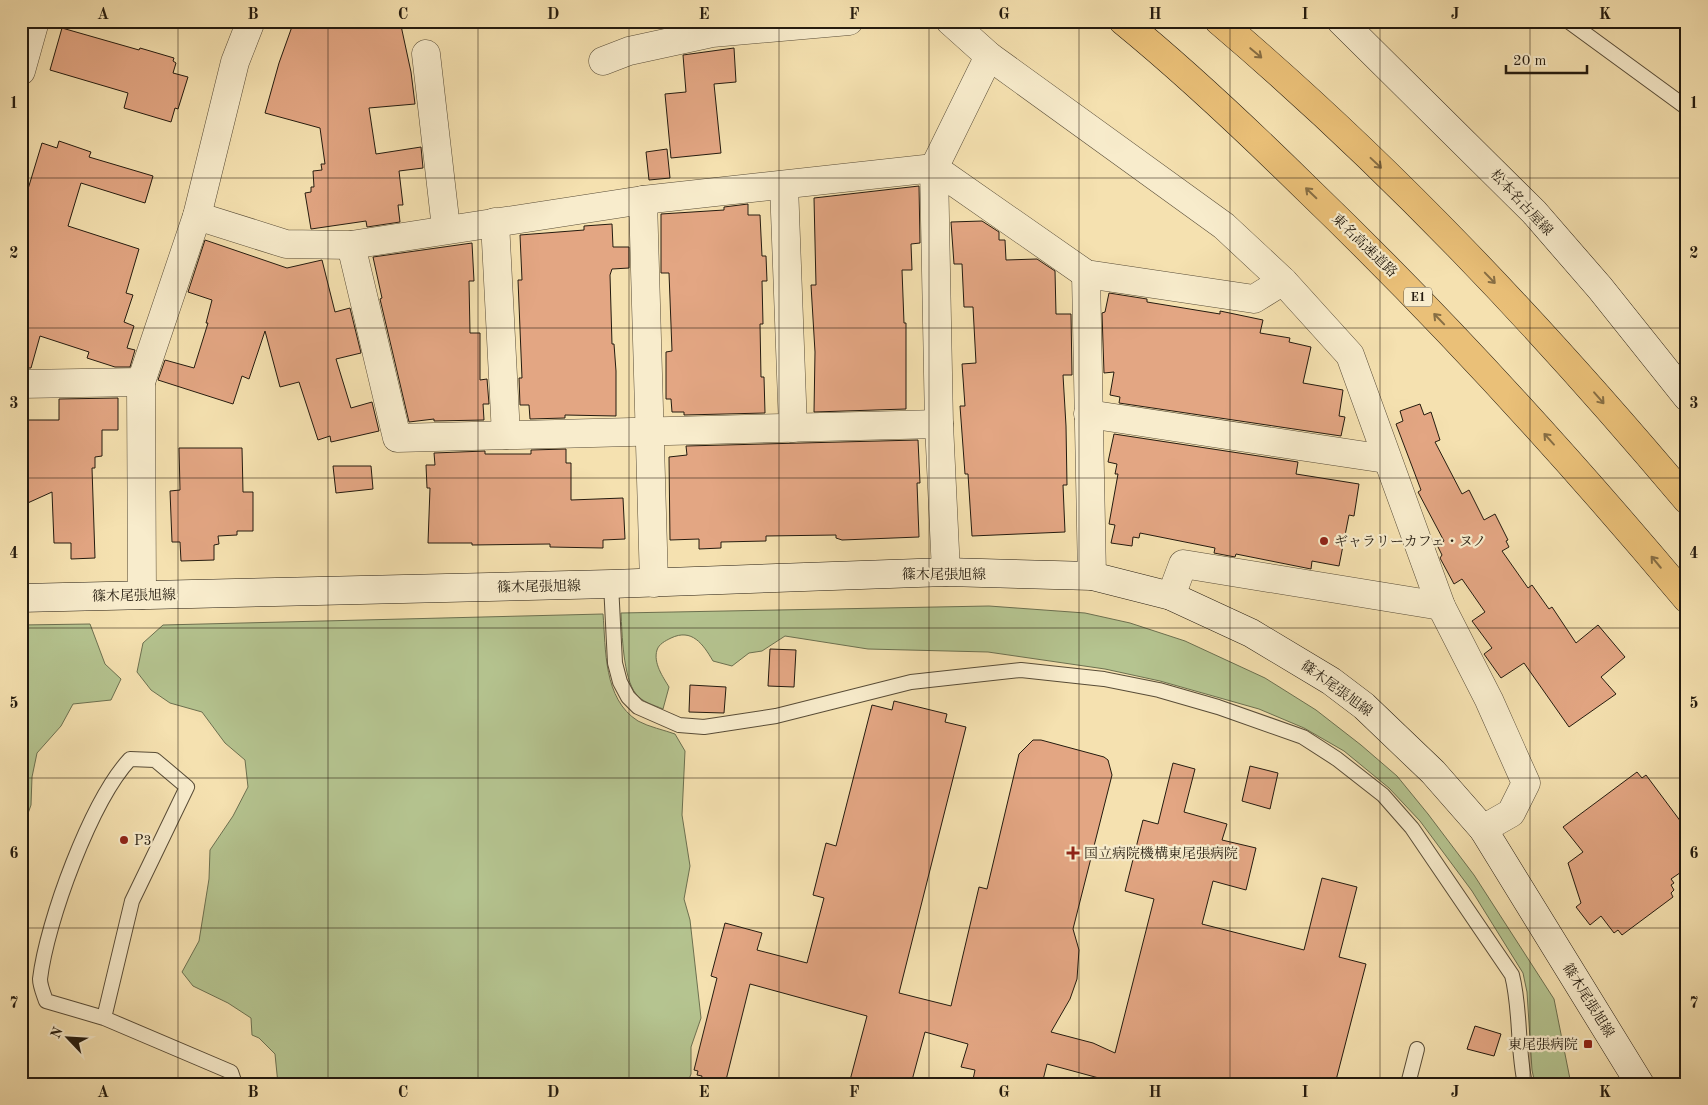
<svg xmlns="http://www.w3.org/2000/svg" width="1708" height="1105" font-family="'Old Standard TT','Noto Serif JP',serif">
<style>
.green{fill:#b5c490;stroke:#6c7050}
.building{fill:#e3a683;stroke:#241b0f}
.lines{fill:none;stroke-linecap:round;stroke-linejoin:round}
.service-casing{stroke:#584c37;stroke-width:16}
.minor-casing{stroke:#584c37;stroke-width:29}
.tertiary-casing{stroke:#584c37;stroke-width:29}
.secondary-casing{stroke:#241b0f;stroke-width:29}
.motorway-casing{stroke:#241b0f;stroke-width:29}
.service{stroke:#f8eccc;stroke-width:14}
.minor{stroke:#f8eccc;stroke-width:28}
.tertiary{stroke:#f8eccc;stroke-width:28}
.secondary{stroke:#f8eccc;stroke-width:28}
.motorway{stroke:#eac078;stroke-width:28}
.oneway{stroke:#876e44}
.grid{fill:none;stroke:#241b0f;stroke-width:1;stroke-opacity:0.55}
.poi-dot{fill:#8f2418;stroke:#f8eccc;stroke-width:2}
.labels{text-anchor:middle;stroke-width:4.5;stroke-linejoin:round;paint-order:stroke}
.shield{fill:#f8eccc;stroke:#645a48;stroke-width:1}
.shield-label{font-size:12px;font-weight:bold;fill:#241b0f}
.street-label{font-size:14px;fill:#241b0f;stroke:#f8eccc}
.poi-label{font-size:14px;fill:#241b0f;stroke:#f8eccc;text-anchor:start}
.neatline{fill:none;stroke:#241b0f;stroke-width:2}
.grid-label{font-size:16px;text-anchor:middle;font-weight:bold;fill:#241b0f}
</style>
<rect width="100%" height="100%" fill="#f5e1b0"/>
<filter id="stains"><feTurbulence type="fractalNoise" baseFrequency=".004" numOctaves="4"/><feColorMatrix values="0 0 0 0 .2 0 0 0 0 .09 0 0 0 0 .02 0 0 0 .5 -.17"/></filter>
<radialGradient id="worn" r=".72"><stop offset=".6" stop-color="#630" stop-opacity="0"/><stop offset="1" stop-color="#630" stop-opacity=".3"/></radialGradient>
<!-- green -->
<g class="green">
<path d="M989,606L1085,613L1130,623L1185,641L1265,678L1316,710L1361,745L1397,776L1428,814L1474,875L1554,999L1571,1084H1535L1532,1070L1527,992L1523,973L1472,891L1420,821L1389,788L1344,751L1304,728L1259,709L1160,681L1105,669L988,652L868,649L785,636L762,651L749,653L732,666L713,661C703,644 692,628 671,638C665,641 659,644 657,650C653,663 663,677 669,687L663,709C654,705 642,702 636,694C623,678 622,633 621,613Z"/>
<path d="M603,614C606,649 603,699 638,721C649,727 664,730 675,734L685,751L682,815L690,866L684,899L690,920L701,1018L691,1047V1074L687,1084H278L275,1054L259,1038L252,1035L251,1018L228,1003L193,986L182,972L199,941L209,879L210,850L233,816L248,787L245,760L225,743L202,712L170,703L151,690L137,672L143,643L163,625Z"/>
<polygon points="90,624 105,664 121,679 111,700 73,704 61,726 37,753 32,777 31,805 21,833 21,625"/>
</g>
<!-- building -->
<g class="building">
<polygon points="294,21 400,21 411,72 415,104 369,108 376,154 421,147 423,168 399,171 403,205 398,205 400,222 367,227 366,221 311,229 305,193 311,192 311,187 314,187 313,171 322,170 321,164 325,164 320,128 265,113 279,63"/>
<polygon points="62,28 139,50 140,48 174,58 173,61 176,63 173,73 188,77 178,109 175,108 171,122 124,108 128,93 50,70"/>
<polygon points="734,48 736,82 714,84 721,153 671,158 665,94 686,92 683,55"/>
<polygon points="59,141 91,152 89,157 153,176 145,203 81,183 68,226 139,249 126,293 133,295 124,322 134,326 127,348 135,350 130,367 115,367 87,358 89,352 40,336 31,368 21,368 21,200 25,188 28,189 42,143 57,148"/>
<polygon points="667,149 670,178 649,180 646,152"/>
<polygon points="919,186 920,243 911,244 912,270 902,270 904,323 906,323 906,409 814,412 815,352 811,285 816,285 814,198"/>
<polygon points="748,204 748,215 760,215 762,256 766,256 767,281 762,281 763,324 760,324 761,377 764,377 765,413 684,415 684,412 672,412 671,399 666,399 666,352 672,351 669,273 661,273 661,214 724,210 724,207"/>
<polygon points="982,221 999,232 999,240 1005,240 1006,260 1037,259 1055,271 1056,314 1071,314 1072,375 1063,375 1066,426 1067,485 1063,485 1065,532 972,536 968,474 965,474 960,406 965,406 962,364 976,363 973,307 964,307 962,264 954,264 951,222"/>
<polygon points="612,224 613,247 629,247 629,268 612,269 610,275 612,344 614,344 616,371 616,416 565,415 565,418 530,419 529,405 520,405 519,378 522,378 518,280 522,280 520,235 584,230 584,226"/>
<polygon points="205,240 287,268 322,260 335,312 350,308 361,353 336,359 351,408 372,402 379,431 331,442 330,436 318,440 299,382 280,387 265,331 249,379 242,376 233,404 158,380 165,360 194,368 208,323 206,323 212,300 188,292"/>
<polygon points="472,243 474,281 469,281 470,333 480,333 480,380 487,379 489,404 483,404 484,420 434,421 434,419 409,422 380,299 382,298 373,257"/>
<polygon points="1109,293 1147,299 1147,302 1220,314 1220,311 1263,320 1260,333 1290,338 1289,342 1311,347 1303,383 1343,390 1339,416 1345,417 1341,436 1119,403 1120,397 1110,395 1114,372 1104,373 1102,313 1105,312"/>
<polygon points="118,398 118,430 102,430 102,456 95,457 95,468 92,468 95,558 71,559 71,543 54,543 52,492 21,506 21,420 59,420 59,399"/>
<polygon points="1420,404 1424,415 1431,412 1440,440 1435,442 1462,494 1469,490 1484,520 1495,514 1508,540 1506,541 1509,547 1502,551 1528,588 1532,585 1549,609 1552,607 1576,643 1598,625 1625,657 1601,677 1616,694 1569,727 1524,663 1501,678 1484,654 1492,648 1472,621 1485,612 1462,579 1454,584 1440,558 1442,555 1437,545 1444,541 1418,492 1421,490 1396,424 1403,421 1400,411"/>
<polygon points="1114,434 1298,462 1296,474 1359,484 1354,516 1349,515 1339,566 1312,561 1311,569 1236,554 1235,557 1214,553 1215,548 1140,533 1139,538 1133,537 1132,546 1111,543 1115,525 1109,524 1118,474 1115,474 1117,464 1108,462"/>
<polygon points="918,440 920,483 917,483 919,537 842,540 836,538 836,535 766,536 766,541 721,542 721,548 699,549 699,539 670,540 669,457 687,455 686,446"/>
<polygon points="179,448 242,448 243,492 253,492 253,531 237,531 237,535 218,536 219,544 214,545 214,560 181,561 180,542 172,542 170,491 180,490"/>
<polygon points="566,449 566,463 571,463 571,500 623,498 625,539 603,540 603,548 550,547 550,544 472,545 472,543 428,543 430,488 427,488 426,465 435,465 434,453 485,451 485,454 531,454 531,450"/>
<polygon points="333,466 371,466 373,489 336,493"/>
<polygon points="770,649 796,650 794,687 768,686"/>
<polygon points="690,685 726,687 724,713 689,712"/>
<polygon points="894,701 947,714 945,722 966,727 899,993 951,1006 979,887 987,889 1019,754 1033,740 1041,740 1104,757 1108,760 1112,775 1073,929 1079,950 1077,979 1070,999 1051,1032 1093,1043 1115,1053 1154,899 1125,891 1143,820 1158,824 1173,763 1195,769 1184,812 1227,824 1222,840 1256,848 1246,890 1213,881 1202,924 1304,950 1322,878 1357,887 1339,957 1366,964 1335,1084 1121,1084 1047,1064 1042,1084 972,1084 975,1070 961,1067 968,1044 925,1032 911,1084 849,1084 867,1016 750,984 725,1084 700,1084 702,1076 697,1075 698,1071 694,1070 717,978 711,976 725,923 762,933 757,950 807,963 824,898 813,895 826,843 836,846 872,705 892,710"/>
<polygon points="1250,766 1278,773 1270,809 1242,801"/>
<polygon points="1637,772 1642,778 1646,775 1687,830 1687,868 1671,879 1674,883 1671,885 1674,890 1671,893 1673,897 1622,935 1618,930 1614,933 1601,916 1590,925 1576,907 1581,903 1568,863 1583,852 1563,827"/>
<polygon points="1475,1026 1501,1034 1494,1056 1467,1049"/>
</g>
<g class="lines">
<!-- service casing -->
<g class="service-casing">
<g id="service">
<polyline points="1568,21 1687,108"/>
<path d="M611,584L615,663L620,682L628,697L638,707L679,725L704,727L776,716L911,682L1021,670L1104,679L1159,690L1218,707L1303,737L1337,759L1383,795L1412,828L1512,975C1521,1010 1517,1048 1525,1084"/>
<path d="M104,1018L132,901L187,787L155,760L130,759C91,801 47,921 40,979C40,986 44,995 46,1001L104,1018L231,1072L235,1084"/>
<polyline points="1408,1084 1417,1049"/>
</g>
</g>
<!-- minor casing -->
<g class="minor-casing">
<g id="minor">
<polyline points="426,54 446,228"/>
<polyline points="603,61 629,51 712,33 849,21"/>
<polyline points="21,71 35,21"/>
<polyline points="784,185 793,428"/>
<polyline points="643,200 654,583"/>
<polyline points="197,216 286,244 351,245 643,200 934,168 1086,274 1254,299 1283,281"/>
<polyline points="495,222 506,435"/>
<polyline points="351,245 397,438 939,424"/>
<polyline points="1086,274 1092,576"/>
<polyline points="21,384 141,382"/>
<polyline points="1088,414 1386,459"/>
<polyline points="946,572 939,424 934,168 989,56"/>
<polyline points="142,595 141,382 197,216 235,62 251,21"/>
<polyline points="1171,596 1183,564 1441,606"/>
</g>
</g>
<!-- tertiary casing -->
<g class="tertiary-casing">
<polyline id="tertiary" points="950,21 989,56 1224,226 1283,281 1350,355 1441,606 1489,700 1526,783 1511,813 1483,829"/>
</g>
<!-- secondary casing -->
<g class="secondary-casing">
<g id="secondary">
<polyline points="1341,21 1534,212 1600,288 1687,397"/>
<polyline points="21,598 611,584 946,572 1092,576 1171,596 1251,633 1331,681 1364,706 1433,772 1483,829 1640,1084"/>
</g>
</g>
<!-- motorway casing -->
<g class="motorway-casing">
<g id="motorway">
<path d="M1123,21C1188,74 1249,132 1309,191C1443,320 1567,456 1687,599"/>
<path d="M1219,21C1390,166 1543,329 1687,500"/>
</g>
</g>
<!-- service -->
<use href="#service" class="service"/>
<!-- minor -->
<use href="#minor" class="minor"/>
<!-- tertiary -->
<use href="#tertiary" class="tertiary"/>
<!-- secondary -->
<use href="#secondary" class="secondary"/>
<!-- motorway -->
<use href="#motorway" class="motorway"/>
</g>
<!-- one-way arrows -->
<defs><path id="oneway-shaft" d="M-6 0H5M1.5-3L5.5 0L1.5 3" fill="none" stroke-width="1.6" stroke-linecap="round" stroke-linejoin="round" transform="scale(1.25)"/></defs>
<g class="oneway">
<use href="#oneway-shaft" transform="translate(1256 53) rotate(40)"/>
<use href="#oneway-shaft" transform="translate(1376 163) rotate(43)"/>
<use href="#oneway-shaft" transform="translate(1311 193) rotate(-136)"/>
<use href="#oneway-shaft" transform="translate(1490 278) rotate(46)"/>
<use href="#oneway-shaft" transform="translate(1439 319) rotate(-134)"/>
<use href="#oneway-shaft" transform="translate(1599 398) rotate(49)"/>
<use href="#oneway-shaft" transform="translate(1549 439) rotate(-132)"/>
<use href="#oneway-shaft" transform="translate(1656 562) rotate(-130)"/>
</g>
<!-- grid -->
<path class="grid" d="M178,21V1084M328,21V1084M478,21V1084M629,21V1084M779,21V1084M929,21V1084M1079,21V1084M1230,21V1084M1380,21V1084M1530,21V1084M21,178H1687M21,328H1687M21,478H1687M21,628H1687M21,778H1687M21,928H1687"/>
<!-- markers -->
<g class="poi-dot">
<circle cx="1324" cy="541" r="5"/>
<circle cx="124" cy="840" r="5"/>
<path d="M1070.5 845.5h5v5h5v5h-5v5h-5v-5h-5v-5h5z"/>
<rect x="1583" y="1039" width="10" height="10" rx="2.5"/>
</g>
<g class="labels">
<!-- shield labels -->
<rect class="shield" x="1404" y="287.5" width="28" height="19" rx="4"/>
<g class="shield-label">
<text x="1418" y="301">E1</text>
</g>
<!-- street labels -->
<g class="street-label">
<text transform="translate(1522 202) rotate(47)" y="5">松本名古屋線</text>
<text transform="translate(1365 245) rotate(44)" y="5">東名高速道路</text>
<text x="944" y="579">篠木尾張旭線</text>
<text transform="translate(539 586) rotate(-1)" y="5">篠木尾張旭線</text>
<text transform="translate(134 595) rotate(-1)" y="5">篠木尾張旭線</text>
<text transform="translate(1337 688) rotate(36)" y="5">篠木尾張旭線</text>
<text transform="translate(1589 1000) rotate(58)" y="5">篠木尾張旭線</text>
</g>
<!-- poi labels -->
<g class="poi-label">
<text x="1334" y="546">ギャラリーカフェ・ヌノ</text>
<text x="134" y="845">P3</text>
<text x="1084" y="858">国立病院機構東尾張病院</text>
<text x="1578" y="1049" text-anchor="end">東尾張病院</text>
</g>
</g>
<!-- margin -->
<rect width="1708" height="1105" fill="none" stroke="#f5e1b0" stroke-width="55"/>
<!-- north arrow -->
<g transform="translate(68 1038) rotate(295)" stroke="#f8eccc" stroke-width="4" paint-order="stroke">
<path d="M0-4L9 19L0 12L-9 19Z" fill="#241b0f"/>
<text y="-8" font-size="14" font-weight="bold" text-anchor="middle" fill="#241b0f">N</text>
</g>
<!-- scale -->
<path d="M1506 65v8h81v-8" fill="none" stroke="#241b0f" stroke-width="2.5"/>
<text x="1513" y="65" font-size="15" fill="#241b0f" stroke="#f8eccc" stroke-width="4" paint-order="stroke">20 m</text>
<rect x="28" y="28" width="1652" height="1050" class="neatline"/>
<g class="grid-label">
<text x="103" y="19">A</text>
<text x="253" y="19">B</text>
<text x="403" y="19">C</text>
<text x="553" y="19">D</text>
<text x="704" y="19">E</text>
<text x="854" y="19">F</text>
<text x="1004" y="19">G</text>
<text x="1155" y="19">H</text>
<text x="1305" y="19">I</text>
<text x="1455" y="19">J</text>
<text x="1605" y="19">K</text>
<text x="14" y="108">1</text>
<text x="1694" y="108">1</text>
<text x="14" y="258">2</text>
<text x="1694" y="258">2</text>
<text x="14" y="408">3</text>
<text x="1694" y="408">3</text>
<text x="14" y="558">4</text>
<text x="1694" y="558">4</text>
<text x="14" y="708">5</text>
<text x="1694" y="708">5</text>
<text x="14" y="858">6</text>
<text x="1694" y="858">6</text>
<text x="14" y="1008">7</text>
<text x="1694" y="1008">7</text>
<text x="103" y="1097">A</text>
<text x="253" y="1097">B</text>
<text x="403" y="1097">C</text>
<text x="553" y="1097">D</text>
<text x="704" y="1097">E</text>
<text x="854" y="1097">F</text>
<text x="1004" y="1097">G</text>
<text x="1155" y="1097">H</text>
<text x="1305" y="1097">I</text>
<text x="1455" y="1097">J</text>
<text x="1605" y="1097">K</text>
</g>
<rect width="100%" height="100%" filter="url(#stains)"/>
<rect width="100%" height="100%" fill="url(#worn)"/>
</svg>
